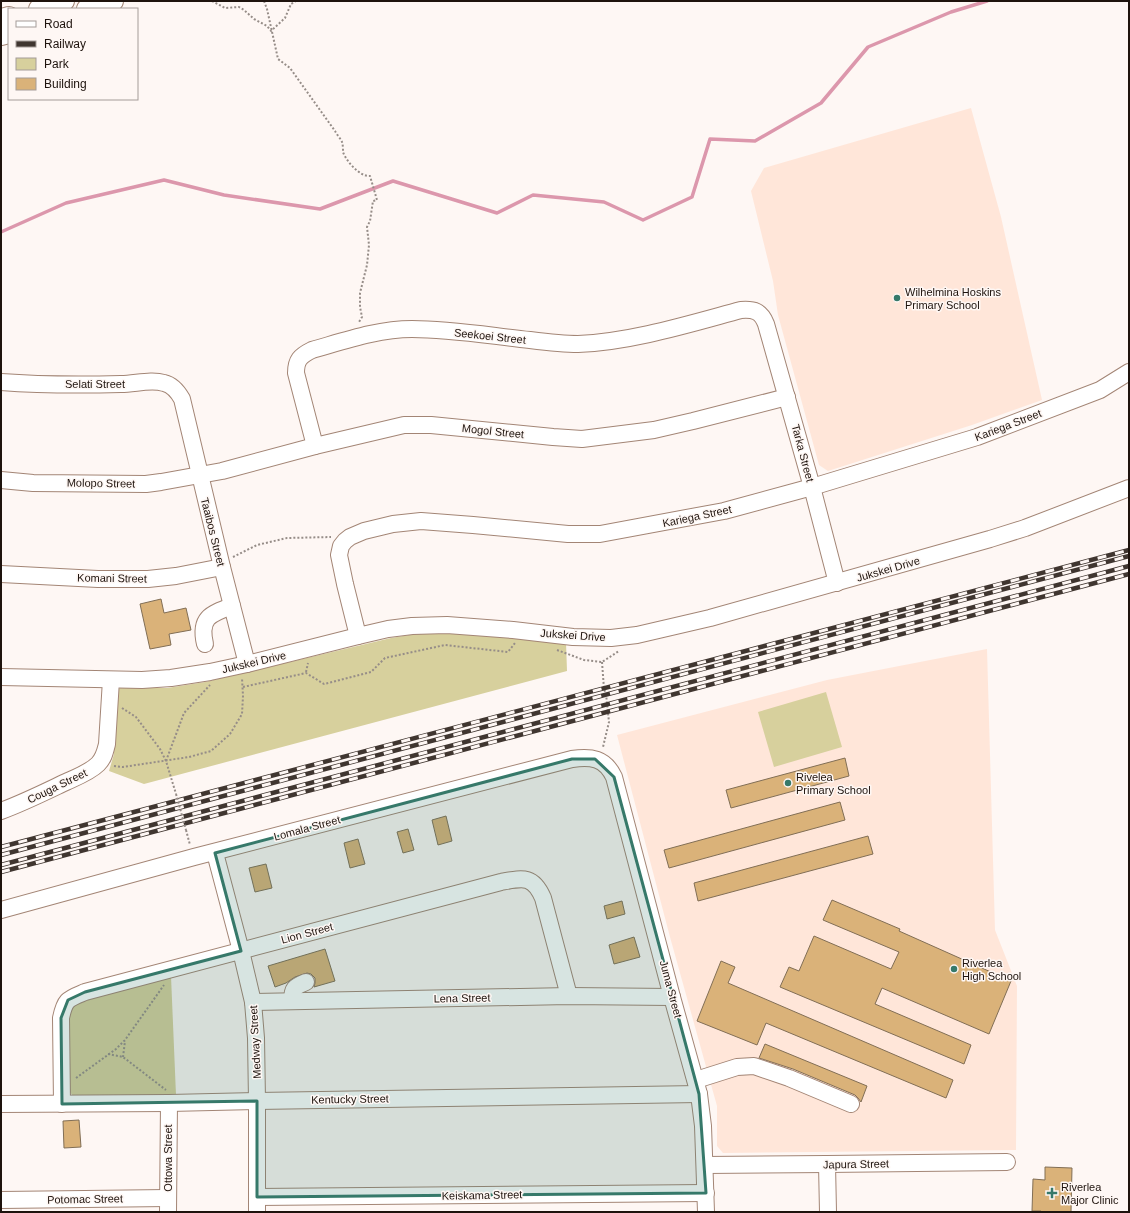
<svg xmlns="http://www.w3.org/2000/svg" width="1130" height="1213" font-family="Helvetica,sans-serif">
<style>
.built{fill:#ffe6d9}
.green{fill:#d7d09d}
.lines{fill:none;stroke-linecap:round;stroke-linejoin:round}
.stream{stroke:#dc97ac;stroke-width:3.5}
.building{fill:#dab279;stroke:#816e55}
.minor-casing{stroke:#a38575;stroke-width:18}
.major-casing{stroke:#a38575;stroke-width:22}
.path{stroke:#968d88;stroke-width:2;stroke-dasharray:2 2;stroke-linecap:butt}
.minor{stroke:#fff;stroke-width:16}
.major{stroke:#fff;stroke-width:20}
.rail-casing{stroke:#403630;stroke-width:4.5}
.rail{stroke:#fef7f4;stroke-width:3;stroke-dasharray:9;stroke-linecap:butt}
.path-bridge{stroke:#968d88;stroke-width:2;stroke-dasharray:2 2;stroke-linecap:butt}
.marked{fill:#36796a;fill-opacity:0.2;stroke:#36796a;stroke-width:3;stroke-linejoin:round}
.poi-dot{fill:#36796a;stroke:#fef7f4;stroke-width:1.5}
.labels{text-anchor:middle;stroke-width:3;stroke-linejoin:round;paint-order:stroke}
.poi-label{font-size:11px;fill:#1e130d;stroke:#fef7f4;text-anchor:start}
.street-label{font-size:11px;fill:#1e130d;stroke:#fef7f4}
</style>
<rect width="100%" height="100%" fill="#fef7f4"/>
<!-- built -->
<g class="built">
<polygon points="971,108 1001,217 1042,400 972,425 828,471 819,465 778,315 773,281 751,191 764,168"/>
<polygon points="987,649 995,930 1017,986 1016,1150 723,1153 717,1146 717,1106 670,937 617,735 827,680"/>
</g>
<!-- green -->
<g class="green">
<polygon points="427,632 467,634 566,642 567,671 144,784 109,771 114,754 114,725 116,693 120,688 167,688 205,682 391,638"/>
<polygon points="826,692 842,747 774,767 758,712"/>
<polygon points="171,976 176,1095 73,1096 69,1091 66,1029 72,1006 78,1000"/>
</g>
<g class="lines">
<!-- stream -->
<polyline class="stream" points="1,232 66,203 164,180 224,195 320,209 393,181 497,213 533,195 604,202 643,220 692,197 710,139 755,141 821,103 868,47 951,12 987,1"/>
</g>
<!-- building -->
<g class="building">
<polygon points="161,599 164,613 186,608 191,630 169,634 171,645 150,649 140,604"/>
<polygon points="845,758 849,776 731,808 726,790"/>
<polygon points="840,802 845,820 669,868 664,850"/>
<polygon points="446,816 452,841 438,845 432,820"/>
<polygon points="408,829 414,850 403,853 397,832"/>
<polygon points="868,836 873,854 698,901 694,883"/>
<polygon points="358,839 365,864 350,868 344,843"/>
<polygon points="266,864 272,888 255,892 249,868"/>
<polygon points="832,900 900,929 899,931 1011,981 989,1034 882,988 875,1004 971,1045 964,1064 780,987 789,967 799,971 814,936 891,969 899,952 823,920"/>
<polygon points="622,901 625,914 607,919 604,906"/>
<polygon points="634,937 640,957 614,964 609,945"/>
<polygon points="325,949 335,981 314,987 315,983 315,978 311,974 307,973 295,977 286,983 275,987 268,966"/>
<polygon points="721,961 735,967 728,983 953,1080 946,1098 766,1023 757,1045 697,1021"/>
<polygon points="765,1044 867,1086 861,1102 858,1098 855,1095 793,1069 759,1058"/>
<polygon points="79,1120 81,1147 64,1148 63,1121"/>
<polygon points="1045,1167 1072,1168 1071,1212 1041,1212 1041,1211 1032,1211 1033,1179 1045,1180"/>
</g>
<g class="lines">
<!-- minor casing -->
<g class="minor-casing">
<g id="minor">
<path d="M1,382C41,385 81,385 121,384C135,384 151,379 164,383C173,385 178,392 182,399L222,567L247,664"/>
<path d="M315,446L296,373C296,360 300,356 312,350C344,341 378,329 412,329C451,329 491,336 530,340C546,342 562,344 578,344C631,342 689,324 741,310C754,309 761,311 766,324L812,487L837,583"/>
<polyline points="1,480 33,483 146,484 161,482 222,471 315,446 404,425 431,425 553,437 582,439 654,430 693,421 787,397"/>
<polyline points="1,574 98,579 148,579 176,576 222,567"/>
<polyline points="358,636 345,584 339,555 341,546 345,541 350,537 364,531 393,524 421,521 473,525 568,534 600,534 724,511 812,487 977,437 1100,390 1129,372"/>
<path d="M205,644C199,618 210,614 232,606"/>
<polyline points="1,677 142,680 171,678 210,672 247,664 358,636 388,629 412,626 447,625 513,630 573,637 611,638 637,635 710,618 990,539 1025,528 1129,488"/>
<path d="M1,811C23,803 45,792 66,782C77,777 90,772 98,764C104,758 105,752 107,744L111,680"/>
<polyline points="215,853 241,951 253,1002 256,1038 257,1101 257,1212"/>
<path d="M1,910L194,857L572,759C591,756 605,758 614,777L672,997L699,1094L703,1126L706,1212"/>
<path d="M292,1001C292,988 294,987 306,982"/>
<polyline points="253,1002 569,996 672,997"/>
<polyline points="696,1080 737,1067 754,1066 789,1078 851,1104"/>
<polyline points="1,1104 169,1103 257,1101 699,1094"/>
<path d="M62,1104L61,1018C65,999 68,999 85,992L501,882C523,878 533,875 543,898L569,996"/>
<polyline points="827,1164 828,1212"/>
<polyline points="705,1165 827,1164 1007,1162"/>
<polyline points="257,1197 706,1193"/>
<polyline points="1,1200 168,1198"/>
<polyline points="168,1212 169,1103"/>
</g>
</g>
<!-- major casing -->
<g class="major-casing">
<g id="major">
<polyline points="39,9 64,1"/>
<polyline points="87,9 113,1"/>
<polyline points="1,19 9,17"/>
<polyline points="1,35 9,33"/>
</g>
</g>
<!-- path -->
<g class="path">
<polyline points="212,1 225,8 239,7 244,10 254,19 267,26 271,31 285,18 291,4 296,1"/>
<path d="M264,1L267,9L278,59L290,68L335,131C337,135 341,139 342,142C343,145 343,149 343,152C346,161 360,177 370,176L377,200L373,201L370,221L367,227L369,245L367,265L360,293V307L362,317L359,322"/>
<polyline points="233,557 257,545 287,538 331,537"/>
<polyline points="557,650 584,660 602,662 619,651"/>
<polyline points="602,662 604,689 606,694 609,722 603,747"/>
<polyline points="306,672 308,663"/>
<polyline points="243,687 306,673 324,684 371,672 385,658 445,645 508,652 515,643"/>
<polyline points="122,708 136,717 160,749 166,761 176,794"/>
<polyline points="166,761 184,713 210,685"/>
<polyline points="114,766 123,767 189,757 211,751 230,734 242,714 243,696 242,678"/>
<polyline points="186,830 190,845"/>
<polyline points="108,1054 123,1057 166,1090"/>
<polyline points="123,1057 125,1041"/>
<polyline points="76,1078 116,1049 125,1040 164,985"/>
</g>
<!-- minor -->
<use href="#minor" class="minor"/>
<!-- major -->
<use href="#major" class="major"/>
<!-- rail casing -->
<g class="rail-casing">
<g id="rail">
<polyline points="1,847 1129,550"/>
<polyline points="1,855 1129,556"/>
<polyline points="1,865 1129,566"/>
<polyline points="1,872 1129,574"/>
</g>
</g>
<!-- rail -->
<use href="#rail" class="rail"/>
<!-- path-bridge -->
<polyline class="path-bridge" points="176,794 186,830"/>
</g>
<!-- marked area -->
<path class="marked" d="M572,759H595L614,777L699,1094L706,1193L257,1197V1101L62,1104L61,1018L68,1000L85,992L241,951L215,853Z"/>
<!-- markers -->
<g class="poi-dot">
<circle cx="897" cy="298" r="4"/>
<circle cx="788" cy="783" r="4"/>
<circle cx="954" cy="969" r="4"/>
<path d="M1050 1187h4v4h4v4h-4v4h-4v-4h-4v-4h4z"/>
</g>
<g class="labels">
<!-- poi labels -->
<g class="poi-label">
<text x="905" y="296">Wilhelmina Hoskins<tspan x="905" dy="13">Primary School</tspan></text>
<text x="796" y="781">Rivelea<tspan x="796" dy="13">Primary School</tspan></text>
<text x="962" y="967">Riverlea<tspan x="962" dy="13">High School</tspan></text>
<text x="1061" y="1191">Riverlea<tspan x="1061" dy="13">Major Clinic</tspan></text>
</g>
<!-- street labels -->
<g class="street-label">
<text transform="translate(490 336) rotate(6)" y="4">Seekoei Street</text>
<text x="95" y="388">Selati Street</text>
<text transform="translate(1008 425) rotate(-21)" y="4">Kariega Street</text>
<text transform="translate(493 431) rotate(6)" y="4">Mogol Street</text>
<text transform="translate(803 453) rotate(75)" y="4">Tarka Street</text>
<text transform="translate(101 483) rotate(1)" y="4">Molopo Street</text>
<text transform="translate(697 516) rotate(-12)" y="4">Kariega Street</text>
<text transform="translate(213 532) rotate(76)" y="4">Taaibos Street</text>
<text transform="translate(888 569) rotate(-16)" y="4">Jukskei Drive</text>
<text transform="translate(112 578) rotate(1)" y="4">Komani Street</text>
<text transform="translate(573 635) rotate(4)" y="4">Jukskei Drive</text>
<text transform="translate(254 662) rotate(-13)" y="4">Jukskei Drive</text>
<text transform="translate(57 786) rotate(-26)" y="4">Couga Street</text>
<text transform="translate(307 828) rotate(-15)" y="4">Lomala Street</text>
<text transform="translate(307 933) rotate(-15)" y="4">Lion Street</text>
<text transform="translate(671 989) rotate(75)" y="4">Juma Street</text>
<text transform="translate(462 998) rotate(-1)" y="4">Lena Street</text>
<text transform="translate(255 1042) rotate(-93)" y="4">Medway Street</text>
<text transform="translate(350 1099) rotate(-1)" y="4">Kentucky Street</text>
<text transform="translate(168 1158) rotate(-90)" y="4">Ottowa Street</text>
<text transform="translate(856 1164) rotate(-1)" y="4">Japura Street</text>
<text transform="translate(482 1195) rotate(-1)" y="4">Keiskama Street</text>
<text transform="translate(85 1199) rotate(-1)" y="4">Potomac Street</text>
</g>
</g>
<!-- border -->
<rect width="1130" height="1213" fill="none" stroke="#1e130d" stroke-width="4"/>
<!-- legend -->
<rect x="8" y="8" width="130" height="92" fill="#fef7f4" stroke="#a49c98"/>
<rect x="16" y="21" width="20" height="6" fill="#ffffff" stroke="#a49c98"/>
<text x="44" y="28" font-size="12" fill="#1e130d">Road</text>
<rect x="16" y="41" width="20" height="6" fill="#403630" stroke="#a49c98"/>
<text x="44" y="48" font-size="12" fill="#1e130d">Railway</text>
<rect x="16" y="58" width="20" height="12" fill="#d7d09d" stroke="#a49c98"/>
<text x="44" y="68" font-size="12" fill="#1e130d">Park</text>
<rect x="16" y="78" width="20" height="12" fill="#dab279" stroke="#a49c98"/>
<text x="44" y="88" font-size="12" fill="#1e130d">Building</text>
</svg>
